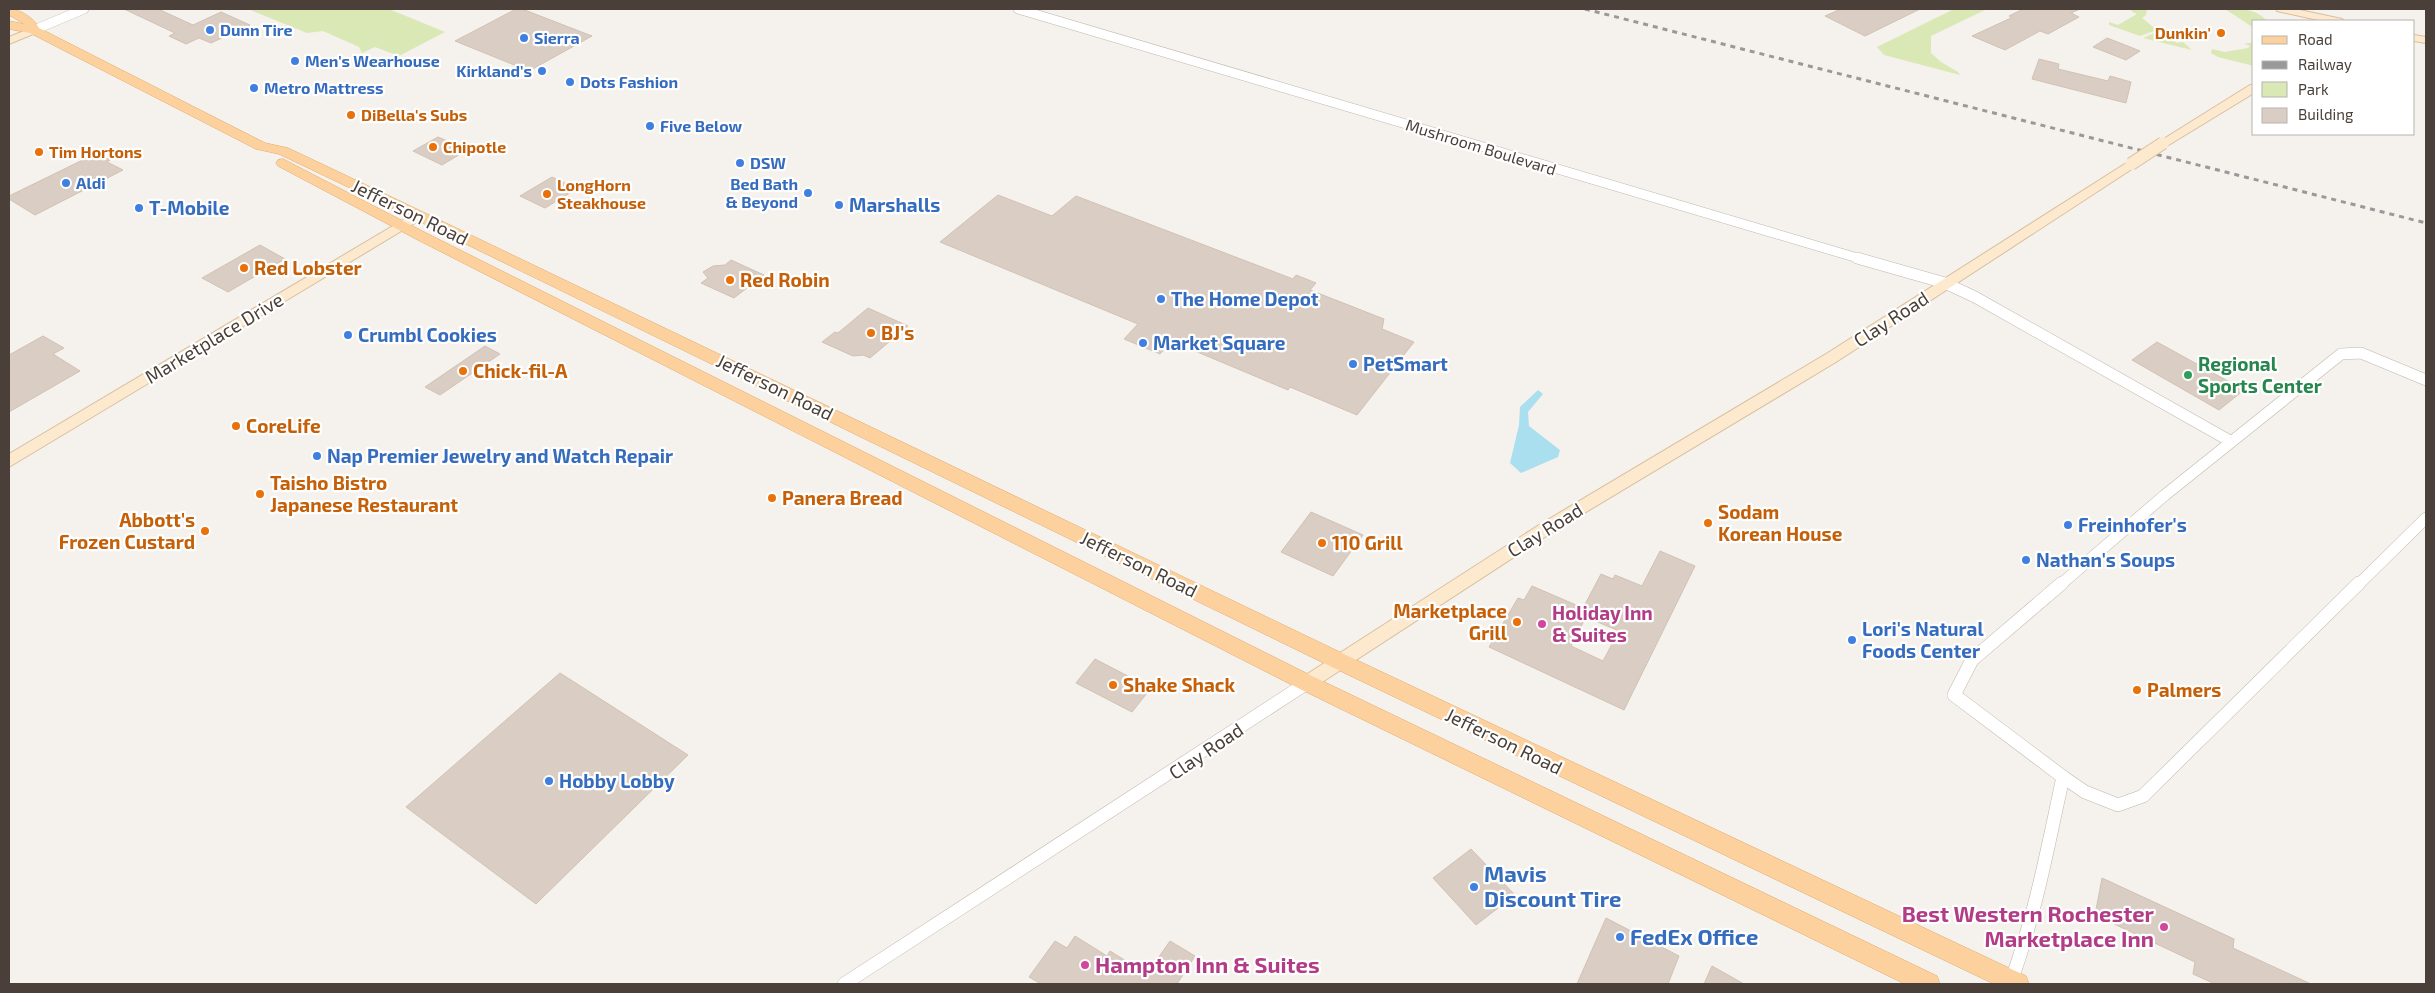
<svg xmlns="http://www.w3.org/2000/svg" width="2435" height="993" font-family="'Exo 2',sans-serif">
<style>
.green{fill:#dae8b6}
.water{fill:#aadfef}
.building{fill:#dacec4;stroke:#d2c1b4;fill-rule:evenodd}
.lines{fill:none;stroke-linecap:round;stroke-linejoin:round}
.street-far2-casing{stroke:#c1b7ae;stroke-width:10}
.street-far1-casing{stroke:#c1b7ae;stroke-width:12}
.street-casing{stroke:#c1b7ae;stroke-width:14}
.secondary-casing{stroke:#d7bf9f;stroke-width:2}
.primary-casing{stroke:#e2ab6d;stroke-width:1}
.street-far2{stroke:#fff;stroke-width:9}
.street-far1{stroke:#fff;stroke-width:11}
.street{stroke:#fff;stroke-width:13}
.secondary{fill:#fdeace;fill-rule:evenodd}
.primary{fill:#fcd19e;fill-rule:evenodd}
.rail{stroke:#999;stroke-width:3;stroke-dasharray:5 5;stroke-linecap:butt}
.secondary-bridge-casing{stroke:#d7bf9f;stroke-width:14;stroke-linecap:butt}
.secondary-bridge{stroke:#fdeace;stroke-width:12}
.shop-dot{fill:#3f7fe0;stroke:#fff;stroke-width:2}
.food-dot{fill:#e8710a;stroke:#fff;stroke-width:2}
.leisure-dot{fill:#2e9e5b;stroke:#fff;stroke-width:2}
.hotel-dot{fill:#d1479c;stroke:#fff;stroke-width:2}
.labels{text-anchor:middle;stroke-width:4.5;stroke-linejoin:round;paint-order:stroke}
.far-shop-label{font-size:16px;font-weight:bold;fill:#366cbe;stroke:#fff;text-anchor:start}
.far-food-label{font-size:16px;font-weight:bold;fill:#c56008;stroke:#fff;text-anchor:start}
.far-street-label{font-size:16px;fill:#4a4039;stroke:#fff}
.shop-label{font-size:19px;font-weight:bold;fill:#366cbe;stroke:#fff;text-anchor:start}
.street-label{font-size:19px;fill:#4a4039;stroke:#fff}
.food-label{font-size:19px;font-weight:bold;fill:#c56008;stroke:#fff;text-anchor:start}
.leisure-label{font-size:19px;font-weight:bold;fill:#27864d;stroke:#fff;text-anchor:start}
.hotel-label{font-size:19px;font-weight:bold;fill:#b23c85;stroke:#fff;text-anchor:start}
.near-shop-label{font-size:22px;font-weight:bold;fill:#366cbe;stroke:#fff;text-anchor:start}
.near-hotel-label{font-size:22px;font-weight:bold;fill:#b23c85;stroke:#fff;text-anchor:end}
</style>
<rect width="100%" height="100%" fill="#f5f1ec"/>
<!-- green -->
<g class="green">
<polygon points="248,9 389,9 445,32 399,56 375,47 362,53 359,47 323,31 307,33"/>
<polygon points="1954,9 1987,9 1931,36 1931,53 1941,62 1958,72 1960,75 1884,55 1877,47"/>
<polygon points="2132,9 2147,9 2146,15 2142,18 2157,30 2140,36 2109,25 2109,22 2118,25 2137,14 2131,11"/>
<path d="M2225,9C2241,9 2256,8 2267,21H2254V28Z"/>
<polygon points="2159,31 2177,43 2183,42 2192,50 2143,38"/>
<polygon points="2254,42 2254,66 2218,57 2211,53 2212,49 2225,52 2248,48 2250,46 2244,44"/>
</g>
<!-- water -->
<polygon class="water" points="1538,390 1543,394 1528,412 1529,426 1560,450 1558,457 1521,473 1510,463 1519,425 1520,407"/>
<!-- building -->
<g class="building">
<polygon points="124,9 158,9 193,25 221,12 250,25 211,43 199,38 186,44 169,36 175,33"/>
<polygon points="516,9 522,9 592,36 529,71 455,41"/>
<polygon points="1841,9 1920,9 1865,36 1825,16"/>
<polygon points="2023,9 2080,9 2071,13 2079,17 2048,34 2040,31 2005,50 1972,36 2011,18 2009,16"/>
<polygon points="2107,38 2120,43 2140,51 2126,60 2093,47"/>
<polygon points="2039,59 2059,64 2058,69 2108,81 2110,76 2131,82 2126,103 2032,79"/>
<polygon points="438,137 452,143 467,150 442,165 413,151"/>
<polygon points="97,153 110,160 107,162 123,170 35,215 9,199 9,196"/>
<polygon points="552,177 569,185 565,188 573,191 545,208 520,196"/>
<polygon points="998,195 1052,216 1076,196 1293,279 1296,275 1316,283 1310,290 1384,319 1382,329 1414,342 1357,415 1290,387 1288,390 1195,351 1199,347 1175,337 1160,354 1124,339 1138,324 940,242"/>
<polygon points="260,245 285,259 228,292 202,278"/>
<polygon points="731,260 764,275 734,298 701,283 708,278 703,272 713,266 725,265"/>
<polygon points="868,308 908,326 870,358 863,355 853,356 822,342 835,332 838,333"/>
<polygon points="43,336 64,348 53,354 80,371 9,412 9,355"/>
<polygon points="2157,342 2244,390 2219,410 2132,360"/>
<polygon points="485,346 500,354 440,395 425,387"/>
<polygon points="1311,512 1363,535 1333,576 1281,552"/>
<path d="M1660,551L1695,566L1624,710L1489,647L1518,598L1524,600L1532,586L1583,608L1601,574L1613,579L1615,575L1642,586ZM1586,617L1619,631L1603,661L1571,646Z"/>
<polygon points="1095,659 1151,688 1132,712 1076,683"/>
<polygon points="560,673 688,755 536,904 406,807"/>
<polygon points="1471,849 1515,895 1476,925 1433,878"/>
<polygon points="2102,878 2234,939 2233,948 2311,984 2215,984 2193,974 2195,962 2095,915"/>
<polygon points="1606,918 1679,956 1668,984 1577,984"/>
<polygon points="1075,936 1107,956 1110,951 1147,974 1170,941 1195,956 1177,984 1041,984 1029,977 1055,941 1067,948"/>
<polygon points="1712,966 1744,984 1704,984"/>
</g>
<g class="lines">
<!-- street-far2 casing -->
<g class="street-far2-casing">
<g id="street-far2">
<polyline points="1018,9 1861,259"/>
<polyline points="34,30 84,9"/>
</g>
</g>
<!-- street-far1 casing -->
<g class="street-far1-casing">
<g id="street-far1">
<polyline points="1857,258 1945,283 1975,297 2230,441"/>
<polyline points="2060,585 2165,495 2341,354 2361,353 2426,380"/>
<polyline points="2358,585 2426,518"/>
</g>
</g>
<!-- street casing -->
<g class="street-casing">
<g id="street">
<polyline points="2063,777 2085,792 2118,805 2143,796 2359,583"/>
<polyline points="844,984 1307,683"/>
<path d="M2010,984C2035,917 2048,846 2063,777L1954,695L1972,660L2062,583"/>
</g>
</g>
<!-- secondary casing -->
<g class="secondary-casing">
<g id="secondary">
<polygon points="2276,9 2295,9 2342,19 2344,21 2323,21 2277,11"/>
<polygon points="34,27 40,30 38,32 9,44 9,37"/>
<polygon points="2414,35 2426,37 2426,43 2414,41"/>
<polygon points="2250,85 2254,85 2254,93 2167,146 2159,146 2157,143"/>
<polygon points="2131,160 2137,164 2135,167 1836,362 1551,533 1313,688 1307,691 1301,688 1298,683 1301,678 1539,525 1826,354"/>
<polygon points="418,211 425,215 423,218 9,467 9,454"/>
</g>
</g>
<!-- primary casing -->
<g class="primary-casing">
<g id="primary">
<path d="M9,9C20,9 34,18 39,28L265,143L288,148L402,202L1348,656L2026,976L2029,984H1994L1334,668L392,208L279,154L256,149L30,33L9,29V21L24,24L9,15Z"/>
<polygon points="283,159 426,233 1314,677 1937,976 1940,984 1905,984 1300,689 416,239 278,166 276,163 278,160"/>
</g>
</g>
<!-- street-far2 -->
<use href="#street-far2" class="street-far2"/>
<!-- street-far1 -->
<use href="#street-far1" class="street-far1"/>
<!-- street -->
<use href="#street" class="street"/>
<!-- secondary -->
<use href="#secondary" class="secondary"/>
<!-- primary -->
<use href="#primary" class="primary"/>
<!-- rail -->
<polyline class="rail" points="1585,9 2426,223"/>
<!-- secondary-bridge casing -->
<g class="secondary-bridge-casing">
<polyline id="secondary-bridge" points="2131,164 2163,143"/>
</g>
<!-- secondary-bridge -->
<use href="#secondary-bridge" class="secondary-bridge"/>
</g>
<!-- markers -->
<g class="shop-dot">
<circle cx="210" cy="30" r="5"/>
<circle cx="524" cy="38" r="5"/>
<circle cx="295" cy="61" r="5"/>
<circle cx="542" cy="71" r="5"/>
<circle cx="570" cy="82" r="5"/>
<circle cx="254" cy="88" r="5"/>
<circle cx="650" cy="126" r="5"/>
<circle cx="740" cy="163" r="5"/>
<circle cx="66" cy="183" r="5"/>
<circle cx="808" cy="193" r="5"/>
<circle cx="839" cy="205" r="5"/>
<circle cx="139" cy="208" r="5"/>
<circle cx="1161" cy="299" r="5"/>
<circle cx="348" cy="335" r="5"/>
<circle cx="1143" cy="343" r="5"/>
<circle cx="1353" cy="364" r="5"/>
<circle cx="317" cy="456" r="5"/>
<circle cx="2068" cy="525" r="5"/>
<circle cx="2026" cy="560" r="5"/>
<circle cx="1852" cy="640" r="5"/>
<circle cx="549" cy="781" r="5"/>
<circle cx="1474" cy="887" r="5"/>
<circle cx="1620" cy="937" r="5"/>
</g>
<g class="food-dot">
<circle cx="2221" cy="33" r="5"/>
<circle cx="351" cy="115" r="5"/>
<circle cx="433" cy="147" r="5"/>
<circle cx="39" cy="152" r="5"/>
<circle cx="547" cy="194" r="5"/>
<circle cx="244" cy="268" r="5"/>
<circle cx="730" cy="280" r="5"/>
<circle cx="871" cy="333" r="5"/>
<circle cx="463" cy="371" r="5"/>
<circle cx="236" cy="426" r="5"/>
<circle cx="260" cy="494" r="5"/>
<circle cx="772" cy="498" r="5"/>
<circle cx="1708" cy="523" r="5"/>
<circle cx="205" cy="531" r="5"/>
<circle cx="1322" cy="543" r="5"/>
<circle cx="1517" cy="622" r="5"/>
<circle cx="1113" cy="685" r="5"/>
<circle cx="2137" cy="690" r="5"/>
</g>
<circle class="leisure-dot" cx="2188" cy="375" r="5"/>
<g class="hotel-dot">
<circle cx="1542" cy="624" r="5"/>
<circle cx="2164" cy="927" r="5"/>
<circle cx="1085" cy="965" r="5"/>
</g>
<g class="labels">
<!-- far-shop labels -->
<g class="far-shop-label">
<text x="220" y="36">Dunn Tire</text>
<text x="534" y="44">Sierra</text>
<text x="305" y="67">Men's Wearhouse</text>
<text x="532" y="77" text-anchor="end">Kirkland's</text>
<text x="580" y="88">Dots Fashion</text>
<text x="264" y="94">Metro Mattress</text>
<text x="660" y="132">Five Below</text>
<text x="750" y="169">DSW</text>
<text x="76" y="189">Aldi</text>
<text x="798" y="190" text-anchor="end">Bed Bath<tspan x="798" dy="18">&amp; Beyond</tspan></text>
</g>
<!-- far-food labels -->
<g class="far-food-label">
<text x="2211" y="39" text-anchor="end">Dunkin'</text>
<text x="361" y="121">DiBella's Subs</text>
<text x="443" y="153">Chipotle</text>
<text x="49" y="158">Tim Hortons</text>
<text x="557" y="191">LongHorn<tspan x="557" dy="18">Steakhouse</tspan></text>
</g>
<!-- far-street labels -->
<g class="far-street-label">
<text transform="translate(1481 147) rotate(17)" y="6">Mushroom Boulevard</text>
</g>
<!-- shop labels -->
<g class="shop-label">
<text x="849" y="212">Marshalls</text>
<text x="149" y="215">T-Mobile</text>
<text x="1171" y="306">The Home Depot</text>
<text x="358" y="342">Crumbl Cookies</text>
<text x="1153" y="350">Market Square</text>
<text x="1363" y="371">PetSmart</text>
<text x="327" y="463">Nap Premier Jewelry and Watch Repair</text>
<text x="2078" y="532">Freinhofer's</text>
<text x="2036" y="567">Nathan's Soups</text>
<text x="1862" y="636">Lori's Natural<tspan x="1862" dy="22">Foods Center</tspan></text>
<text x="559" y="788">Hobby Lobby</text>
</g>
<!-- street labels -->
<g class="street-label">
<text transform="translate(410 212) rotate(26)" y="7">Jefferson Road</text>
<text transform="translate(1891 319) rotate(-33)" y="7">Clay Road</text>
<text transform="translate(214 338) rotate(-31)" y="7">Marketplace Drive</text>
<text transform="translate(775 387) rotate(26)" y="7">Jefferson Road</text>
<text transform="translate(1545 530) rotate(-32)" y="7">Clay Road</text>
<text transform="translate(1139 564) rotate(26)" y="7">Jefferson Road</text>
<text transform="translate(1504 741) rotate(26)" y="7">Jefferson Road</text>
<text transform="translate(1206 751) rotate(-34)" y="7">Clay Road</text>
</g>
<!-- food labels -->
<g class="food-label">
<text x="254" y="275">Red Lobster</text>
<text x="740" y="287">Red Robin</text>
<text x="881" y="340">BJ's</text>
<text x="473" y="378">Chick-fil-A</text>
<text x="246" y="433">CoreLife</text>
<text x="270" y="490">Taisho Bistro<tspan x="270" dy="22">Japanese Restaurant</tspan></text>
<text x="782" y="505">Panera Bread</text>
<text x="1718" y="519">Sodam<tspan x="1718" dy="22">Korean House</tspan></text>
<text x="195" y="527" text-anchor="end">Abbott's<tspan x="195" dy="22">Frozen Custard</tspan></text>
<text x="1332" y="550">110 Grill</text>
<text x="1507" y="618" text-anchor="end">Marketplace<tspan x="1507" dy="22">Grill</tspan></text>
<text x="1123" y="692">Shake Shack</text>
<text x="2147" y="697">Palmers</text>
</g>
<!-- leisure labels -->
<g class="leisure-label">
<text x="2198" y="371">Regional<tspan x="2198" dy="22">Sports Center</tspan></text>
</g>
<!-- hotel labels -->
<g class="hotel-label">
<text x="1552" y="620">Holiday Inn<tspan x="1552" dy="22">&amp; Suites</tspan></text>
</g>
<!-- near-shop labels -->
<g class="near-shop-label">
<text x="1484" y="882">Mavis<tspan x="1484" dy="25">Discount Tire</tspan></text>
<text x="1630" y="945">FedEx Office</text>
</g>
<!-- near-hotel labels -->
<g class="near-hotel-label">
<text x="2154" y="922">Best Western Rochester<tspan x="2154" dy="25">Marketplace Inn</tspan></text>
<text x="1095" y="973" text-anchor="start">Hampton Inn &amp; Suites</text>
</g>
</g>
<!-- border -->
<rect width="2435" height="993" fill="none" stroke="#4a4039" stroke-width="20"/>
<!-- legend -->
<rect x="2252" y="20" width="162" height="115" fill="#ffffff" stroke="#b7b3b0"/>
<rect x="2262" y="36" width="25" height="8" fill="#fcd19e" stroke="#b7b3b0"/>
<text x="2298" y="45" font-size="15" fill="#4a4039">Road</text>
<rect x="2262" y="61" width="25" height="8" fill="#999999" stroke="#b7b3b0"/>
<text x="2298" y="70" font-size="15" fill="#4a4039">Railway</text>
<rect x="2262" y="82" width="25" height="15" fill="#dae8b6" stroke="#b7b3b0"/>
<text x="2298" y="95" font-size="15" fill="#4a4039">Park</text>
<rect x="2262" y="108" width="25" height="15" fill="#dacec4" stroke="#b7b3b0"/>
<text x="2298" y="120" font-size="15" fill="#4a4039">Building</text>
</svg>
